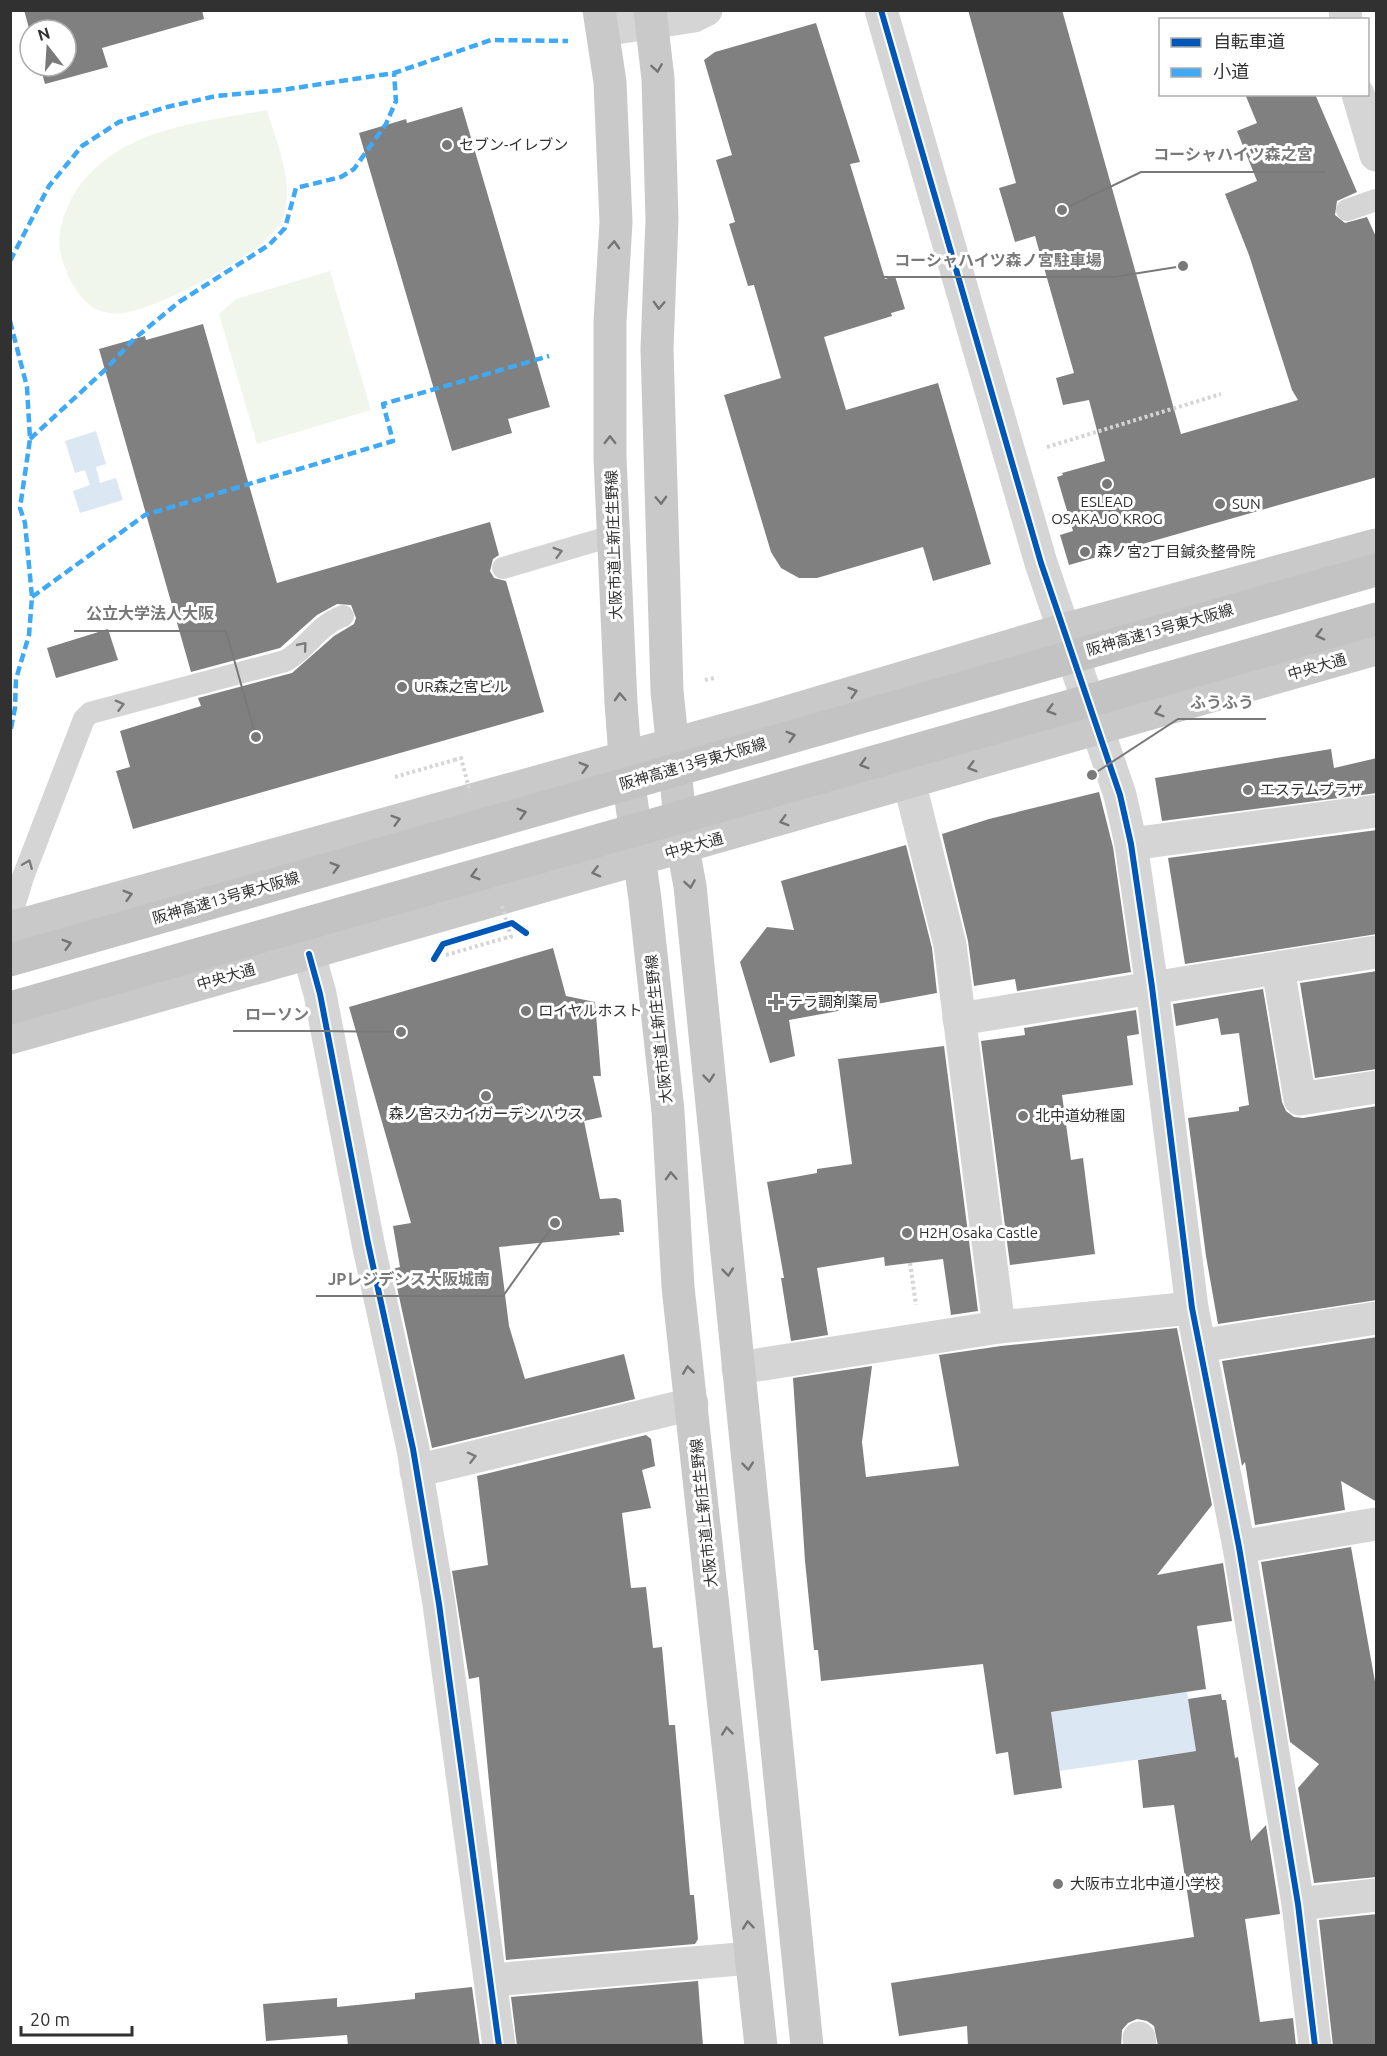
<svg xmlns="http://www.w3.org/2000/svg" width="1387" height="2056" font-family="Ubuntu,'Noto Sans JP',sans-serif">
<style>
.green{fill:#f1f6ed}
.water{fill:#dbe7f3}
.building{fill:#808080}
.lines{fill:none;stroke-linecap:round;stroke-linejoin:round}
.path{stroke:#d5d5d5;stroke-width:4;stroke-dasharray:3 3;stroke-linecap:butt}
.service{stroke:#d5d5d5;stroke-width:22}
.minor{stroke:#d5d5d5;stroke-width:33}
.tertiary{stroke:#d5d5d5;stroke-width:33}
.primary{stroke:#c9c9c9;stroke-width:33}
.path-bridge{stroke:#d5d5d5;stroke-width:4;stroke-dasharray:3 3;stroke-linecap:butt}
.motorway-bridge{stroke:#c3c3c3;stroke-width:33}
.quiet{stroke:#3fa9f5;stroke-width:4.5;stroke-dasharray:9 4.5;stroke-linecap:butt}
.cycleway-casing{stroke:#fff;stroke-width:10}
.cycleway{stroke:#0057b8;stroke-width:6}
.oneway{stroke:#757575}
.oneway2{stroke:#7b7b7b}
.oneway3{stroke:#737373}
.poi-dot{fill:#797979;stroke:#fff;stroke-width:2}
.labels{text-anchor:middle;stroke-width:6;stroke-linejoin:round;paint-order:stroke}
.poi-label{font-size:15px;fill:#313131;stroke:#fff;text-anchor:start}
.street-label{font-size:15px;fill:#313131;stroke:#fff}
.leader{fill:none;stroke:#797979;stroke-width:2}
.callout-dot{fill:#797979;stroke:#fff;stroke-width:2}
.callout-label{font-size:16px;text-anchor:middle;font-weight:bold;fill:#797979;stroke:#fff;stroke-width:6;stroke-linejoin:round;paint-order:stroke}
</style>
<rect width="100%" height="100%" fill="#fff"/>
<!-- green -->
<g class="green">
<path d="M267,110C277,145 296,184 282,220C269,252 159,308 124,313C116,314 105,313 98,310C78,301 66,274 61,255C56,235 64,211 74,194C116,128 197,123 267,110Z"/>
<polygon points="330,271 371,410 257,444 219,314 236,299"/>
</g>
<!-- water -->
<g class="water">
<polygon points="96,431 106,464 96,467 100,483 116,478 123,500 80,513 73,491 90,485 85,470 75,473 65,441"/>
<polygon points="1187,1692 1196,1751 1059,1771 1051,1712"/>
</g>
<!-- building -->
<g class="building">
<polygon points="24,10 202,10 204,19 102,48 108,67 45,84 40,66 66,66 66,30 30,30 30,32"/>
<polygon points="968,10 1062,10 1181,434 1298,400 1292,390 1249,255 1225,194 1257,181 1237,131 1257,123 1245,94 1315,94 1357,192 1337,201 1335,215 1345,223 1367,217 1377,239 1377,477 1069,565 1060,535 1073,531 1057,477 1063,475 1062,473 1105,461 1089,400 1063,405 1056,378 1074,373 1035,236 1015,242 999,188 1016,183"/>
<polygon points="816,23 860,162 850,164 885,279 895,276 905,309 891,313 892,316 824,337 846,410 938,383 991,564 933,581 923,547 817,578 799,578 781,568 771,552 724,395 781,378 754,285 748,286 729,224 735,222 716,160 732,155 704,60 715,52"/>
<polygon points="462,107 550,407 508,419 512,433 452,451 359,133 406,119 407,123"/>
<polygon points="203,324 277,583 490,522 499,555 493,559 490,571 494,578 506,581 544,712 133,829 116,771 130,767 120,731 201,706 198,698 292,673 334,636 354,624 356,618 351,605 337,604 317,615 280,648 191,672 99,349 145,336 146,340"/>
<polygon points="108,629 118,660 56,678 47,648"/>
<polygon points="1331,749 1334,768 1377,758 1377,793 1162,821 1155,778"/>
<polygon points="1099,792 1113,847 1131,972 1017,991 1015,979 974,986 968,941 942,834 989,819"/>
<polygon points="1377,830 1377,934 1185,964 1168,858"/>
<polygon points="906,845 932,948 937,993 789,1020 795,1056 770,1063 740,962 767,927 794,930 781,881"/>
<polygon points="553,948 566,996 595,1002 601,1076 593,1076 602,1117 584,1121 600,1199 616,1198 621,1200 624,1232 619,1232 620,1235 499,1247 509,1326 525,1379 624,1354 635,1399 432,1448 393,1269 400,1267 393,1226 411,1223 349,1007"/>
<polygon points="1377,971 1377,1069 1315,1078 1300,983"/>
<polygon points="1263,989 1282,1102 1286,1111 1294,1117 1303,1118 1377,1106 1377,1300 1218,1324 1206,1256 1188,1118 1239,1111 1239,1107 1249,1105 1239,1033 1221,1035 1218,1018 1176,1026 1173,1004"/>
<polygon points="1136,1010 1139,1034 1127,1036 1133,1085 1062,1095 1071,1160 1083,1158 1095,1254 1010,1265 981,1041 1025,1035 1024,1028"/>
<polygon points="944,1046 978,1311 951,1315 943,1259 885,1266 884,1257 817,1268 828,1335 791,1341 781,1278 784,1278 767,1182 817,1173 817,1169 852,1164 838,1059"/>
<polygon points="1177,1328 1212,1505 1157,1575 1223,1563 1232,1621 1197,1626 1206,1689 1051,1712 1062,1788 1014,1795 1008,1752 996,1754 983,1664 821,1681 818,1650 814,1650 805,1561 793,1378 872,1366 862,1442 866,1477 959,1466 939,1355 1001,1346"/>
<polygon points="1377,1337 1377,1502 1341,1481 1345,1510 1255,1525 1245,1462 1242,1466 1222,1361"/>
<polygon points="646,1435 651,1439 655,1466 642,1470 651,1508 622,1513 631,1588 646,1587 653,1648 662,1647 669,1725 675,1725 690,1895 694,1895 698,1939 695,1944 506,1960 479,1677 469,1679 452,1571 488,1565 477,1476"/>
<polygon points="1351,1547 1377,1693 1377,1877 1314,1883 1298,1788 1319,1764 1290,1742 1261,1562"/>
<polygon points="1221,1694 1222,1700 1226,1700 1235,1758 1238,1757 1251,1841 1266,1825 1279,1907 1280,1914 1245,1919 1260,2022 1293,2018 1296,2046 1158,2046 1154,2026 1147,2021 1137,2019 1128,2023 1122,2030 1121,2046 968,2046 967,2026 899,2036 891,1983 1194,1937 1174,1805 1143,1808 1138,1760 1196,1751 1188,1699"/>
<polygon points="1377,1914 1377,2046 1333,2046 1319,1920"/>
<polygon points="698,1981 703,2046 517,2046 511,1997"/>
<polygon points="472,1987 480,2046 348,2046 347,2035 266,2041 263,2004 337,1998 337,2007 415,1999 415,1993"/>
</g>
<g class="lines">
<!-- path -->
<g class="path">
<polyline points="1047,447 1221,394"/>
<polyline points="705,680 714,678"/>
<polyline points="395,777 454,760"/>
<polyline points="446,955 505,938"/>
<polyline points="910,1263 916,1305"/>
</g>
<!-- service -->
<g class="service">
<polyline points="1347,210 1376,200"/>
<polyline points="503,568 612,536"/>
<path d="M10,920L23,877L84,719L90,713L285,661C308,649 316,626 343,616"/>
</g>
<!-- minor -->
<g class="minor">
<polyline points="881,10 1041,563 1120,795 1131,844 1152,987 1192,1308 1239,1547 1298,1904 1315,2046"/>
<polyline points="1345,10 1346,20"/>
<polyline points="1358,94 1376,155"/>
<polyline points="910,785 950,945 999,1327"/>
<polyline points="1131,844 1376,811"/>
<polyline points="309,954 320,994 368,1243 413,1449 439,1604 499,2046"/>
<polyline points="1278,968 1300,1099 1376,1087"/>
<polyline points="959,1019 1376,952"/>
<polyline points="1199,1346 1376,1318"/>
<polyline points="738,1368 999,1327 1192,1308"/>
<polyline points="416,1471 692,1404"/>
<polyline points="1239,1547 1376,1524"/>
<polyline points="1298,1904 1376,1895"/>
<polyline points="492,1980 751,1958"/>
<polyline points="1139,2038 1140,2046"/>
</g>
<!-- tertiary -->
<polyline class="tertiary" points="603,30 694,16 706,10"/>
<!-- primary -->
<g class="primary">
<polyline points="599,10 610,82 616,222 610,322 610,458 621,703 625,756 645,899 668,1111 678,1287 761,2046"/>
<polyline points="650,10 658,79 662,219 657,349 667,691 683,849 690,886 807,2046"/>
<polyline points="10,928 757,721 1063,630 1376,545"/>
<path d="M10,1038C466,909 922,781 1376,649"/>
</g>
<!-- path-bridge -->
<g class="path-bridge">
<polyline points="454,760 461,758 470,792"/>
<polyline points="502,906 511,937 505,938"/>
</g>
<!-- motorway-bridge -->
<g class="motorway-bridge">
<polyline points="10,960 1376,570"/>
<polyline points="10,1008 1376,619"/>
</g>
<!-- quiet -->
<g class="quiet">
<polyline points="10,261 49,186 82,146 119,122 167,107 216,96 282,90 394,73 491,40 568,41"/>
<polyline points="10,321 27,387 30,439 20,508 25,523 32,597 29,635 16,679 15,708 10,733"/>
<polyline points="30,439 105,370 134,339 179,302 269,245 285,228 296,188 341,177 354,169 386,124 396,101 394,73"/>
<polyline points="32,597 145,515 393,441 383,404 549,356"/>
</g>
<!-- cycleway casing -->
<g class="cycleway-casing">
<g id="cycleway">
<polyline points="881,10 1041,563 1120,795 1131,844 1152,987 1192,1308 1239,1547 1298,1904 1315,2046"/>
<polyline points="309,954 320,994 368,1243 413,1449 439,1604 499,2046"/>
<polyline points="434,959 443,944 512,923 526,933"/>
</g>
</g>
<!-- cycleway -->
<use href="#cycleway" class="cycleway"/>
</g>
<!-- one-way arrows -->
<defs><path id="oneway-chevron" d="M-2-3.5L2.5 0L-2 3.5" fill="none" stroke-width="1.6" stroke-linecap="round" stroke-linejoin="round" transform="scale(1.5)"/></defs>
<g class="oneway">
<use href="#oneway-chevron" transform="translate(657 68) rotate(81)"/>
<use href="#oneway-chevron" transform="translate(614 245) rotate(-87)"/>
<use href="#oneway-chevron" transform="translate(659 305) rotate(92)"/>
<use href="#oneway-chevron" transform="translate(610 440) rotate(-90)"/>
<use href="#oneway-chevron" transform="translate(661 500) rotate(88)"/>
<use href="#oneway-chevron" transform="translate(853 692) rotate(-17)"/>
<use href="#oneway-chevron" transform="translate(620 697) rotate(-93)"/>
<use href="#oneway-chevron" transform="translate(1159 712) rotate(164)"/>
<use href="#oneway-chevron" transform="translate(584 767) rotate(-16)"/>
<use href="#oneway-chevron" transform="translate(972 767) rotate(164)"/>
<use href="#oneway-chevron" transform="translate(396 820) rotate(-16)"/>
<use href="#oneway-chevron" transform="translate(784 821) rotate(164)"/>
<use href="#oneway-chevron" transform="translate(596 872) rotate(166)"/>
<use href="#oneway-chevron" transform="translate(690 884) rotate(81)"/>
<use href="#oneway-chevron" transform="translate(128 895) rotate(-16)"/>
<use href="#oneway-chevron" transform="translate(709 1078) rotate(84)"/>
<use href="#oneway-chevron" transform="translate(671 1176) rotate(-93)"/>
<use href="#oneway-chevron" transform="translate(728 1272) rotate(84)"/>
<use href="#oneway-chevron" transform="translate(688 1370) rotate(-97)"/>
<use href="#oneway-chevron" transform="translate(748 1466) rotate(84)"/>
<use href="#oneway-chevron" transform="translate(727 1731) rotate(-96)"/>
<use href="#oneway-chevron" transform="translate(748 1925) rotate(-96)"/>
</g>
<g class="oneway2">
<use href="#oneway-chevron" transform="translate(558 552) rotate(-16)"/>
<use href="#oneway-chevron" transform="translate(303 646) rotate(-50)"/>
<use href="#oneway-chevron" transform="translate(120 705) rotate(-15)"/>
<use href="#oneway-chevron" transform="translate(28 864) rotate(-68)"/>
<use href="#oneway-chevron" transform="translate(472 1457) rotate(-14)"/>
</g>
<g class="oneway3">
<use href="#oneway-chevron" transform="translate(1320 635) rotate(165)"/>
<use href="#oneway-chevron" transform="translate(1051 710) rotate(164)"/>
<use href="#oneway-chevron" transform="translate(791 736) rotate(-16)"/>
<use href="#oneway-chevron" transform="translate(864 764) rotate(164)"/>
<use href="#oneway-chevron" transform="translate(522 813) rotate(-16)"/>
<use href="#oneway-chevron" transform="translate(335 867) rotate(-16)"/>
<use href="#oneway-chevron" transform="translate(475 875) rotate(164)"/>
<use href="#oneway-chevron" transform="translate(67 944) rotate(-16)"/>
</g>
<!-- markers -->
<g class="poi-dot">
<circle cx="447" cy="145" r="6"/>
<circle cx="1107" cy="484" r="6"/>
<circle cx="1220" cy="504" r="6"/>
<circle cx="1085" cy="552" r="6"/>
<circle cx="402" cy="687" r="6"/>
<circle cx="1248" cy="790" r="6"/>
<path d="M773 993h6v6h6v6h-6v6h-6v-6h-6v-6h6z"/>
<circle cx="526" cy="1011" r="6"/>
<circle cx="486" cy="1096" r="6"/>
<circle cx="1023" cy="1116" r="6"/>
<circle cx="907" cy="1233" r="6"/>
<circle cx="1058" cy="1884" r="6"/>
</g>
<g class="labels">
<!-- poi labels -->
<g class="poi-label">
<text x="459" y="150">セブン-イレブン</text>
<text x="1107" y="507" text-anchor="middle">ESLEAD<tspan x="1107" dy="17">OSAKAJO KROG</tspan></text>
<text x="1232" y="509">SUN</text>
<text x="1097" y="557">森ノ宮2丁目鍼灸整骨院</text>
<text x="414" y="692">UR森之宮ビル</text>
<text x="1260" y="795">エステムプラザ</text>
<text x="788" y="1007">テラ調剤薬局</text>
<text x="538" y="1016">ロイヤルホスト</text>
<text x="486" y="1119" text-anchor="middle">森ノ宮スカイガーデンハウス</text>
<text x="1035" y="1121">北中道幼稚園</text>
<text x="919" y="1238">H2H Osaka Castle</text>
<text x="1070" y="1889">大阪市立北中道小学校</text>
</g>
<!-- street labels -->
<g class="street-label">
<text transform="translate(614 545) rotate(-92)" y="5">大阪市道上新庄生野線</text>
<text transform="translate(1160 630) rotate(-16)" y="5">阪神高速13号東大阪線</text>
<text transform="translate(1317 667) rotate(-16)" y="5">中央大通</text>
<text transform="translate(693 764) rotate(-16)" y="5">阪神高速13号東大阪線</text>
<text transform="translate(694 846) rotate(-16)" y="5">中央大通</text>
<text transform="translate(226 898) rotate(-16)" y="5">阪神高速13号東大阪線</text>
<text transform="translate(226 977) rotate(-16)" y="5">中央大通</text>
<text transform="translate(659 1029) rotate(-96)" y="5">大阪市道上新庄生野線</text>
<text transform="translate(704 1513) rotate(-96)" y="5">大阪市道上新庄生野線</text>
</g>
</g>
<!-- callouts -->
<path class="leader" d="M1062 210L1141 172H1325M1183 266L1114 277H882M256 737L226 631H74M1092 775L1178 719H1266M401 1032L321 1031H233M555 1223L503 1296H316"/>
<g class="callout-dot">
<circle cx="1062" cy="210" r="6"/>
<circle cx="1183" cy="266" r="6"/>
<circle cx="256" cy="737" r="6"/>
<circle cx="1092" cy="775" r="6"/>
<circle cx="401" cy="1032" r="6"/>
<circle cx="555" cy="1223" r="6"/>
</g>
<g class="callout-label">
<text x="1233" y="160">コーシャハイツ森之宮</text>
<text x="998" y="266">コーシャハイツ森ノ宮駐車場</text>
<text x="150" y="619">公立大学法人大阪</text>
<text x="1222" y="708">ふうふう</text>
<text x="277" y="1020">ローソン</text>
<text x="409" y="1285">JPレジデンス大阪城南</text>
</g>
<!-- border -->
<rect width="1387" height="2056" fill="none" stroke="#313131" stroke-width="24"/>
<!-- legend -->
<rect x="1159" y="18" width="210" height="78" fill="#ffffff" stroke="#adadad" stroke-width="1.5"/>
<rect x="1171" y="38" width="30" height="9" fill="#0057b8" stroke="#adadad" stroke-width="1.5"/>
<text x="1213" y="48" font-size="18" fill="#313131">自転車道</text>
<rect x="1171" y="68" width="30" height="9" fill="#3fa9f5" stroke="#adadad" stroke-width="1.5"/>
<text x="1213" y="78" font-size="18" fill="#313131">小道</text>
<!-- north arrow -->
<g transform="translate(48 48) rotate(343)"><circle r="28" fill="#ffffff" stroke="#adadad" stroke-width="1.5"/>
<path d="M0-4.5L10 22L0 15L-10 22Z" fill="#797979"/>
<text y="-9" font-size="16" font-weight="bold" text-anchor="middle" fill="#313131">N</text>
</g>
<!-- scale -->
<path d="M21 2026v9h111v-9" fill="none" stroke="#313131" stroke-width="3"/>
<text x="30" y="2026" font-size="18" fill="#313131" stroke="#ffffff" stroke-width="4.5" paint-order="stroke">20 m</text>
</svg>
